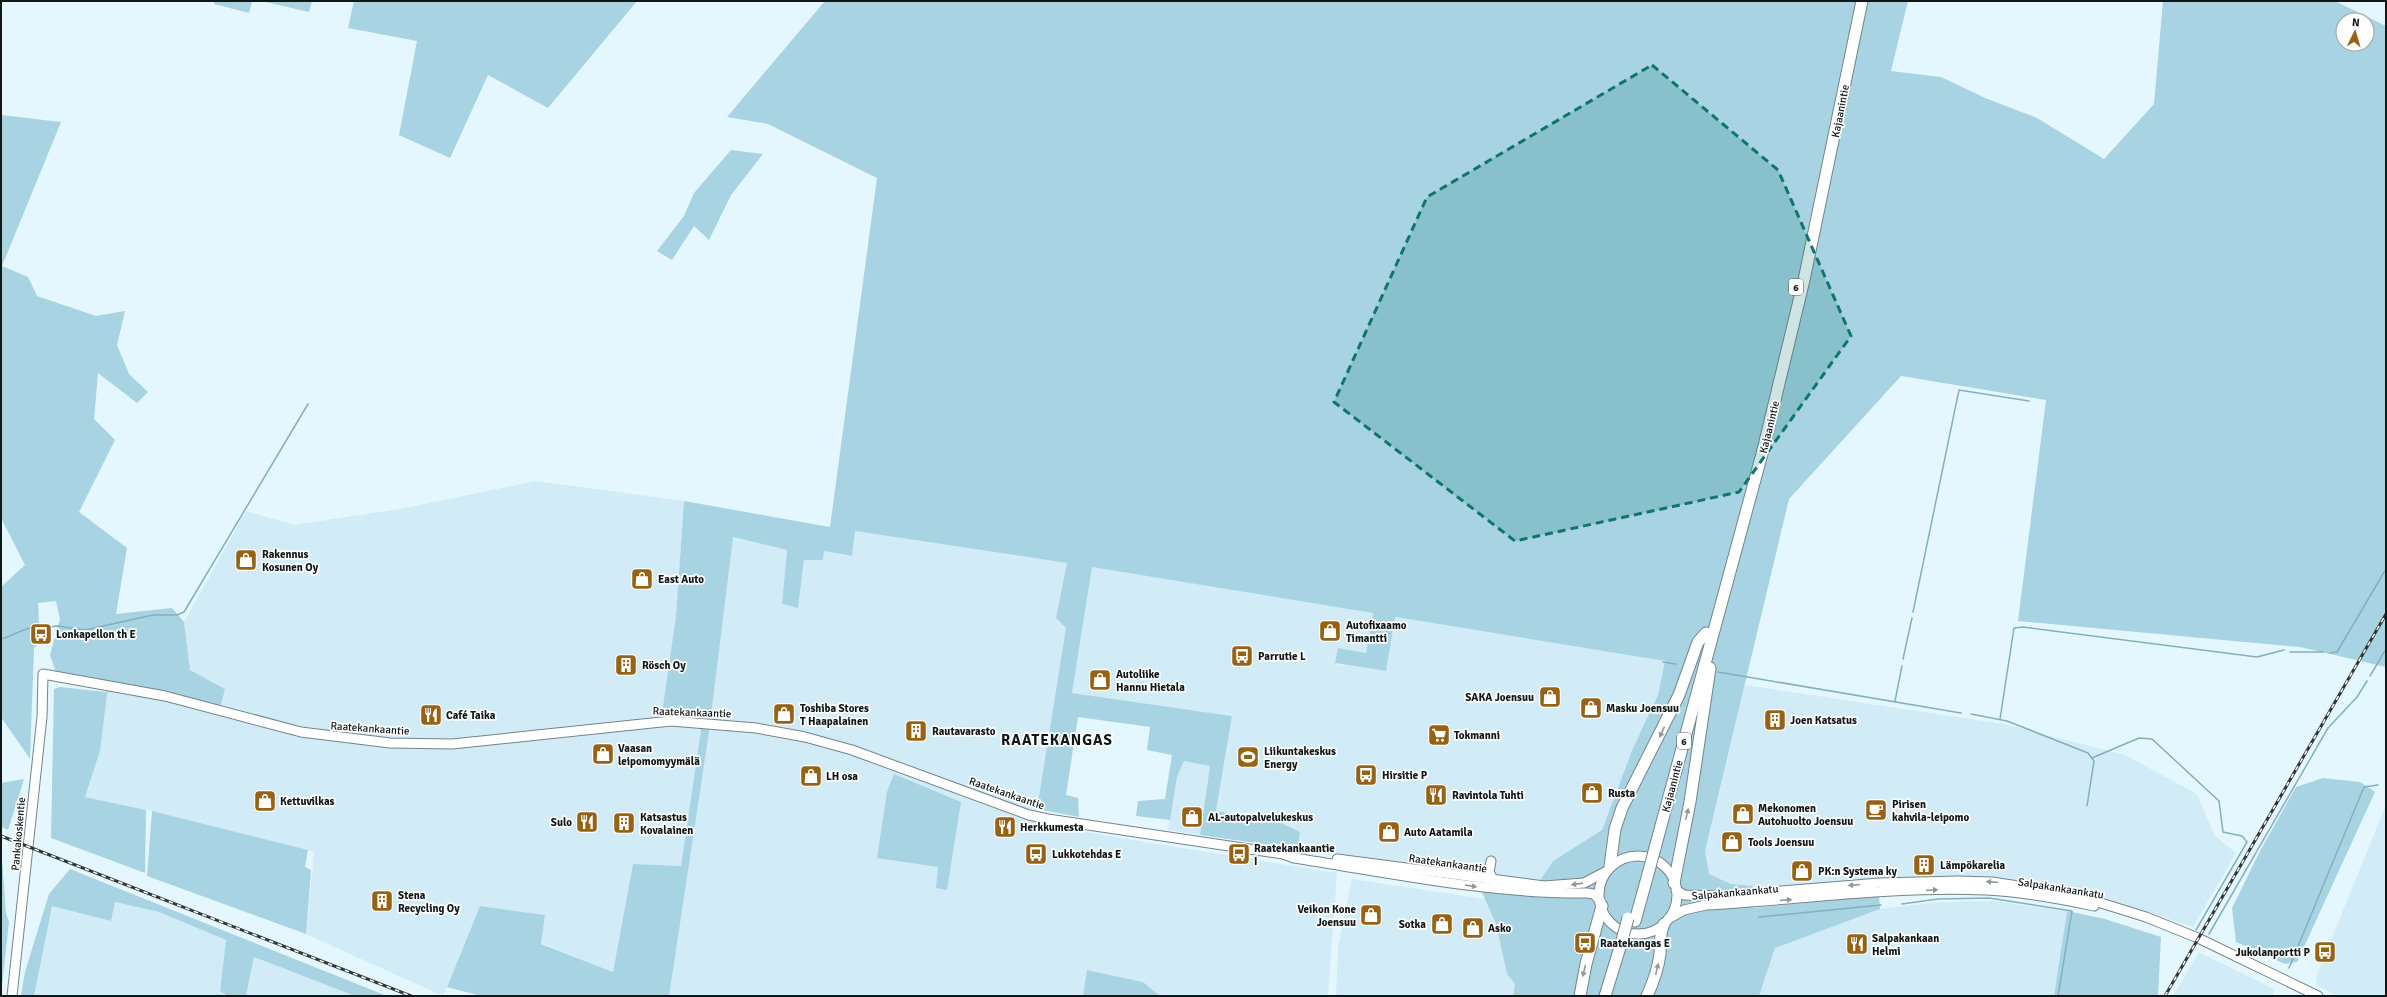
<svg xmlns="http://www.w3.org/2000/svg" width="2387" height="997" font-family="Signika,sans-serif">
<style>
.built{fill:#d1ecf6}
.green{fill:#a7d3e3;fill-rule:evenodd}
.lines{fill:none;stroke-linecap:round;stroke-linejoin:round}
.stream{stroke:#83afbe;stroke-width:1.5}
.major-casing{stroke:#74848a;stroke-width:11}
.highway-casing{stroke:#74848a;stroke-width:13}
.major{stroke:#fff;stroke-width:9}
.highway{stroke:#fff;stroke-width:11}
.rail-casing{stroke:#2f373a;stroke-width:3}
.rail{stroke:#fff;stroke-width:1.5;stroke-dasharray:4.5;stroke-linecap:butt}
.highway-bridge-casing{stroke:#74848a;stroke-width:13;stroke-linecap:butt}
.highway-bridge{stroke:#fff;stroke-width:11}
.oneway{fill:#939798}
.marked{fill:#0f766e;fill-opacity:0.2;stroke:#0f766e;stroke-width:3;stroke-dasharray:8 5;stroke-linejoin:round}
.labels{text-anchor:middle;stroke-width:3.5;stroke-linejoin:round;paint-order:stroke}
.shield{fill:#fff;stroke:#585d5e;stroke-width:1}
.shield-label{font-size:10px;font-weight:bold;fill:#101719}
.street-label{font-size:11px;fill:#101719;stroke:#fff}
.poi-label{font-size:11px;font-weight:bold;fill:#101719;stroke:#fff;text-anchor:start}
.district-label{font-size:15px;font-weight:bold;letter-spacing:1px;fill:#101719;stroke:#fff}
</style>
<rect width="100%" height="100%" fill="#e5f7fe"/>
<!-- built -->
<g class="built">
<polygon points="536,481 684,501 676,616 661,720 702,723 681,866 633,864 613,972 541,943 545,915 480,906 443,996 306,934 314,852 152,811 85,797 100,751 108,687 166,693 225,689 190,670 184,622 246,511 294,525 405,508"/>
<polygon points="855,531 1067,563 1056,618 1066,628 1035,824 1337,873 1328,996 1165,996 1159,995 1143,982 1088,970 1083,996 668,995 709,732 732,537 787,550 782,604 798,608 804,560 823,560 824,551 852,556"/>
<polygon points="1092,567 1373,613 1366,653 1338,649 1336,664 1386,671 1394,617 1665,661 1658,695 1633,748 1602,830 1553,861 1540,882 1298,849 1300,832 1275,820 1216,811 1232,716 1072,693"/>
<polygon points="1745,685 2004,724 2125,755 2197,794 2215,836 2236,853 2193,927 2080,890 2020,882 1778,889 1731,884 1709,874 1705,851"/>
<polygon points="1184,761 1210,765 1200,835 1168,830 1177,777"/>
<polygon points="2386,805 2386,996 2336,996 2317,985 2316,977"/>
<polygon points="1352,879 1485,899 1496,924 1507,974 1515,984 1513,996 1336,996 1338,946"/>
<polygon points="1993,901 2067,911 2054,996 1759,996 1775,948 1880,909 1938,902"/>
<polygon points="114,902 159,912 226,940 220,990 228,996 34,996 52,905 111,921"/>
<polygon points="2199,952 2274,989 2273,996 2173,996"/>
<polygon points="254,957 355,996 246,996"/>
</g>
<!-- green -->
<g class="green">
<polygon points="215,1 252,1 249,13 214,4"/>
<polygon points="261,1 312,1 309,12"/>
<polygon points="354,1 637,1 548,108 488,75 450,158 399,135 417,41 348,28"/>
<path d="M825,1H1908L1891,71L1941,77L1985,98L2037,118L2104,159L2154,104L2163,1H2335L2386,26V667L2300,647L2018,621L2046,400L1901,376L1789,499L1705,851L1709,874L1731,884L1753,886V908L1879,896L1880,909L1775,948L1759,996H1513L1515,984L1507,974L1496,924L1481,890L1530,896L1553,861L1602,830L1633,748L1658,695L1665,661L1395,617L1386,671L1335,663L1338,648L1366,653L1373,613L1092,567L1072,693L1232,716L1216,811L1275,820L1300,832L1298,849L1200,835L1210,766L1184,761L1177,777L1170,820L1136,816L1138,801L1165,799L1172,755L1147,750L1150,727L1078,717L1066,795L1078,798L1079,817L1037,809L1066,628L1056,618L1067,563L855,531L852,556L824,551L823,560H804L798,608L782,604L787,550L733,537L709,732L669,996H481L447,987L480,906L545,915L541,944L613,972L633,864L681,866L702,723L661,720L676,616L684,501L830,527L877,178L768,124L727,117ZM2343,20H2367V44H2343Z"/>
<polygon points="1,115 61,122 2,266 28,277 37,296 96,316 125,311 117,345 129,374 148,392 137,403 98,373 94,419 115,440 79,512 127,548 116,614 172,608 184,622 190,670 225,689 220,708 132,685 56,672 50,655 60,619 56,601 38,603 40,642 34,648 30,759 1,717 1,587 25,565 1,518"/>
<polygon points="731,150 763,154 731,195 709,240 694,226 672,260 657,251 684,216 694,193"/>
<polygon points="60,687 106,692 108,687 100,751 85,797 146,810 145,873 51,838 54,689"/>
<polygon points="894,774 961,802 947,890 936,888 938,867 877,858 887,792"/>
<polygon points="2323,778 2360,782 2375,792 2297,962 2285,964 2236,942 2232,908 2260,851 2296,787"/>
<polygon points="24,779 8,830 1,827 1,783"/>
<polygon points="152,811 308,850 305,867 311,870 306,934 147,876"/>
<polygon points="1,845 6,914 9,922 1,995"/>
<polygon points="70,869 387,996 355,996 254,957 246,996 228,996 220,991 226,940 159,912 115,902 111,921 52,906 34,996 21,996 25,972 49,894"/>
<polygon points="2067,911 2105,919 2161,937 2158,996 2054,996"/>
<polygon points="1087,970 1143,982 1159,995 1165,996 1083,996"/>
</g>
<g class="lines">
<!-- stream -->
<g class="stream">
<polyline points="1913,612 1959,390 2029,401"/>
<polyline points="48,627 58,626 85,630 153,615 177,615 184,612 308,404"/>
<path d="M1,639C15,636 23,627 38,627"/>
<polyline points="2290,652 2323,652"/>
<polyline points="2330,653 2337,652 2386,569"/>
<polyline points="1903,659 1912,618"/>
<polyline points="1663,662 1676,664"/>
<polyline points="1718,672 1961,713"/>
<polyline points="2370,676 2386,649"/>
<polyline points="1895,701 1902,666"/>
<polyline points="1971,714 2007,721 2088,753 2094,761 2087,806"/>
<polyline points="2000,719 2014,628 2023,627 2257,657 2284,650"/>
<polyline points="2092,758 2139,738 2152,739 2219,801 2223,832 2242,836 2247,842 2196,930"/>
<polyline points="1902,904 1938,899 1989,898 2072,911 2058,996"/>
<polyline points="1759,917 1881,905"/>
<polyline points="2209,934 2328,728 2357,697 2367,681"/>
<polyline points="2289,968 2364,787 2378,785"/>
</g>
<!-- major casing -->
<g class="major-casing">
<g id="major">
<circle cx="1638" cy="895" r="39"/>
<polyline points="1337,859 1544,886 1584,883 1607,871"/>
<polyline points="1491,861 1489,872 1494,881"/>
<polyline points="1676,890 1684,895 1718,896 1880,883 1958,881 1992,882 2072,894 2146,917 2198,938 2318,996"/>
<path d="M1668,919L1684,910L1706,905C1799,900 1892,886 1986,890C2022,892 2058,898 2094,906"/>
<path d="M12,996L42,717L43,674L165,696L301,732L390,743L452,744L671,721L756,728L805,737L852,750L1029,815L1048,819L1283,854L1294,858C1391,873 1488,894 1587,893L1594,894L1601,902"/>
</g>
</g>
<!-- highway casing -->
<g class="highway-casing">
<g id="highway">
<polyline points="1655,848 1763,450 1804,280 1862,1"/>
<polyline points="1610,866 1615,829 1622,808 1679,695 1698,642 1706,633"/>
<polyline points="1674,883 1690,802 1710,668"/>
<polyline points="1635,921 1648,874"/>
<polyline points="1580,996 1586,964 1602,906"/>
<polyline points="1605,996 1621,944"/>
<path d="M1647,996C1653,983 1658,969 1660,954C1661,943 1659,934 1664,924"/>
</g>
</g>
<!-- major -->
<use href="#major" class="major"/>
<!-- highway -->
<use href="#highway" class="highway"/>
<!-- rail casing -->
<g class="rail-casing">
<g id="rail">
<polyline points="1,836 411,996"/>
<polyline points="2165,996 2386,614"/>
</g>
</g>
<!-- rail -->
<use href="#rail" class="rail"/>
<!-- highway-bridge casing -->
<g class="highway-bridge-casing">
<g id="highway-bridge">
<polyline points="1648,874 1655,848"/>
<polyline points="1621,944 1628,918"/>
</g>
</g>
<!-- highway-bridge -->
<use href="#highway-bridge" class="highway-bridge"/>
</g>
<!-- one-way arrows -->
<defs><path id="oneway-solid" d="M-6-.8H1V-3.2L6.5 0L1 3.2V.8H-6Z"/></defs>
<g class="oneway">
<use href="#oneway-solid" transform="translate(1662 732) rotate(115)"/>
<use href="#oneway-solid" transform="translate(1687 814) rotate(-77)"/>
<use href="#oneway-solid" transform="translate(1992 882) rotate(-175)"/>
<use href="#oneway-solid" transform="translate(1577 884) rotate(172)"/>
<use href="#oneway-solid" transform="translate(1854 885) rotate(175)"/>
<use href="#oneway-solid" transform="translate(1471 886) rotate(9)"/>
<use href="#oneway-solid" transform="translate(1932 890) rotate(-2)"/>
<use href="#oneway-solid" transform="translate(1786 900) rotate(-5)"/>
<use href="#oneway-solid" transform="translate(1657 969) rotate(-77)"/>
<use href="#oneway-solid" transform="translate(1584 971) rotate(103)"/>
</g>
<!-- marked area -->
<path class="marked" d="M1652,65L1778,170L1851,336L1739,492L1515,541L1334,402L1427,197Z"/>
<!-- icons -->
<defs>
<g id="shop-square" transform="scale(1.15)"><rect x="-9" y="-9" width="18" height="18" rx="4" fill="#966316" stroke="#fff"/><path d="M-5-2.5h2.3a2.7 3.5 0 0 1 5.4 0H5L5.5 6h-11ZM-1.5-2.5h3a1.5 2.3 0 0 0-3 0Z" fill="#fff"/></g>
<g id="bus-square" transform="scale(1.15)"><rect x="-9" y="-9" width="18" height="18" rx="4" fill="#966316" stroke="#fff"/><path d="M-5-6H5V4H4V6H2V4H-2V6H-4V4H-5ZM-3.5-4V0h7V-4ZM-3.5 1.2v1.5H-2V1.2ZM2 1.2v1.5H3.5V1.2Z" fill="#fff"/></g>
<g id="building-square" transform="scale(1.15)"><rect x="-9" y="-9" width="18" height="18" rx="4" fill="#966316" stroke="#fff"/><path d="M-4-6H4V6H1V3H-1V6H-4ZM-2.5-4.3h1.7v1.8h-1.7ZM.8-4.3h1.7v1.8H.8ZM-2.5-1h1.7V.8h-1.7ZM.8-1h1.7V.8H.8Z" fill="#fff"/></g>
<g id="restaurant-square" transform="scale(1.15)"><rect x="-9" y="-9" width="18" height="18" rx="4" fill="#966316" stroke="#fff"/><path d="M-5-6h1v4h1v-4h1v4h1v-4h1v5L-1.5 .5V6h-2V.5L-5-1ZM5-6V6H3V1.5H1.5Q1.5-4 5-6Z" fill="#fff"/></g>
<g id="supermarket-square" transform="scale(1.15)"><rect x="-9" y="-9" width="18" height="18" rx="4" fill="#966316" stroke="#fff"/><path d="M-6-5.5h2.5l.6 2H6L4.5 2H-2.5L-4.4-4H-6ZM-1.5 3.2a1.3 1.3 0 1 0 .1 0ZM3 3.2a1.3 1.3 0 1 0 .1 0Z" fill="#fff"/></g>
<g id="stadium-square" transform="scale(1.15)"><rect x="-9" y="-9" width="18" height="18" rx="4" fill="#966316" stroke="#fff"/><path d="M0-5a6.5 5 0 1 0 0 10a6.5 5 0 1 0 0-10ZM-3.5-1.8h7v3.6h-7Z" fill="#fff"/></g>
<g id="cafe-square" transform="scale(1.15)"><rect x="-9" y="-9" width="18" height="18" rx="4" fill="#966316" stroke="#fff"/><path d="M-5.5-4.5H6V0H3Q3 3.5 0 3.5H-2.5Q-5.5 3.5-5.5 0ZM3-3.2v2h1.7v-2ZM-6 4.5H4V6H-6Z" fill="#fff"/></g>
</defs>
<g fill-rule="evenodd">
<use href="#shop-square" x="246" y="560"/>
<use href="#shop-square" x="642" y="579"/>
<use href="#shop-square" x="1330" y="631"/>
<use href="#bus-square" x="41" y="634"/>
<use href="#bus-square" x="1242" y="656"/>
<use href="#building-square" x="626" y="665"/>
<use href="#shop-square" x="1100" y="680"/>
<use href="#shop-square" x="1550" y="697"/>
<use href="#shop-square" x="1591" y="708"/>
<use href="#shop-square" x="784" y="714"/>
<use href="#restaurant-square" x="431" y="715"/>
<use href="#building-square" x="1775" y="720"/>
<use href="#building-square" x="916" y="731"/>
<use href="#supermarket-square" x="1439" y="735"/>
<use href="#shop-square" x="603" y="754"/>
<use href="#stadium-square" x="1248" y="757"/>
<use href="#bus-square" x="1366" y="775"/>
<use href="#shop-square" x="811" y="776"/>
<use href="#shop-square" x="1592" y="793"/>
<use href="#restaurant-square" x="1436" y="795"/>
<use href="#shop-square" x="265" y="801"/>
<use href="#cafe-square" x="1876" y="810"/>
<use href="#shop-square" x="1743" y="814"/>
<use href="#shop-square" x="1192" y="817"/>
<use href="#restaurant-square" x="587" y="822"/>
<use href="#building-square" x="624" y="823"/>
<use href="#restaurant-square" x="1005" y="827"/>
<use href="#shop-square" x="1389" y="832"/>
<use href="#shop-square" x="1732" y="842"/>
<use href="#bus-square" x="1036" y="854"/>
<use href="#bus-square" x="1239" y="854"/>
<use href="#building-square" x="1924" y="865"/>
<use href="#shop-square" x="1802" y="871"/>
<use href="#building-square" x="382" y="901"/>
<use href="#shop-square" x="1371" y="915"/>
<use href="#shop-square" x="1442" y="924"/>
<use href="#shop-square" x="1473" y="928"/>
<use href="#bus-square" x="1585" y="943"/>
<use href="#restaurant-square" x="1857" y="944"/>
<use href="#bus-square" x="2325" y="952"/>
</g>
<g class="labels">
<!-- shield labels -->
<g class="shield">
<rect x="1789" y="279" width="14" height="16" rx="3"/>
<rect x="1677" y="733" width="14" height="16" rx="3"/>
</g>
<g class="shield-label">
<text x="1796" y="291">6</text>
<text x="1684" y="745">6</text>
</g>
<!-- street labels -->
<g class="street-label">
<text transform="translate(1840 111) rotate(-79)" y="4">Kajaanintie</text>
<text transform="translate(1769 427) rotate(-76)" y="4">Kajaanintie</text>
<text transform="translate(692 712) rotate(2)" y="4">Raatekankaantie</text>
<text transform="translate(370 728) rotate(4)" y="4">Raatekankaantie</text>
<text transform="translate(1672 786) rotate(-75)" y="4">Kajaanintie</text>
<text transform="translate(1007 793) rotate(19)" y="4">Raatekankaantie</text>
<text transform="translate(18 834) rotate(-85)" y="4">Pankakoskentie</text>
<text transform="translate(1448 863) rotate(8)" y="4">Raatekankaantie</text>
<text transform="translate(2061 888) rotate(9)" y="4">Salpakankaankatu</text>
<text transform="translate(1735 892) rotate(-5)" y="4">Salpakankaankatu</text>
</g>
<!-- poi labels -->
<g class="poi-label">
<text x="262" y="558">Rakennus<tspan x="262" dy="13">Kosunen Oy</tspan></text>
<text x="658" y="583">East Auto</text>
<text x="1346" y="629">Autofixaamo<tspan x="1346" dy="13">Timantti</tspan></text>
<text x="56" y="638">Lonkapellon th E</text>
<text x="1258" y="660">Parrutie L</text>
<text x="642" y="669">Rösch Oy</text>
<text x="1116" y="678">Autoliike<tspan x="1116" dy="13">Hannu Hietala</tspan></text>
<text x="1534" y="701" text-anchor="end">SAKA Joensuu</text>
<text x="800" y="712">Toshiba Stores<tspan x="800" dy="13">T Haapalainen</tspan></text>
<text x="1606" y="712">Masku Joensuu</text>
<text x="446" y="719">Café Taika</text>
<text x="1790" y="724">Joen Katsatus</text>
<text x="932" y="735">Rautavarasto</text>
<text x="1454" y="739">Tokmanni</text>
<text x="618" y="752">Vaasan<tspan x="618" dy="13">leipomomyymälä</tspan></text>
<text x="1264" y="755">Liikuntakeskus<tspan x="1264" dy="13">Energy</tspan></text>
<text x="1382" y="779">Hirsitie P</text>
<text x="826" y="780">LH osa</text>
<text x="1608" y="797">Rusta</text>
<text x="1452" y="799">Ravintola Tuhti</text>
<text x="280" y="805">Kettuvilkas</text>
<text x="1892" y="808">Pirisen<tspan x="1892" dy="13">kahvila-leipomo</tspan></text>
<text x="1758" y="812">Mekonomen<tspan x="1758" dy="13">Autohuolto Joensuu</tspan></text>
<text x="640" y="821">Katsastus<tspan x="640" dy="13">Kovalainen</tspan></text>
<text x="1208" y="821">AL-autopalvelukeskus</text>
<text x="572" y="826" text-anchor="end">Sulo</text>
<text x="1020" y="831">Herkkumesta</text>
<text x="1404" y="836">Auto Aatamila</text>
<text x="1748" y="846">Tools Joensuu</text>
<text x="1254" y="852">Raatekankaantie<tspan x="1254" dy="13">I</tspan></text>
<text x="1052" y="858">Lukkotehdas E</text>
<text x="1940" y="869">Lämpökarelia</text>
<text x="1818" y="875">PK:n Systema ky</text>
<text x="398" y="899">Stena<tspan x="398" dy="13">Recycling Oy</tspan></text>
<text x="1356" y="913" text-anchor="end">Veikon Kone<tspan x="1356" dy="13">Joensuu</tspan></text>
<text x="1426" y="928" text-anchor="end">Sotka</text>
<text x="1488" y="932">Asko</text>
<text x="1872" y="942">Salpakankaan<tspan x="1872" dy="13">Helmi</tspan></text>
<text x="1600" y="947">Raatekangas E</text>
<text x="2310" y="956" text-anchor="end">Jukolanportti P</text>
</g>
<!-- district labels -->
<g class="district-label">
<text x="1057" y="745">RAATEKANGAS</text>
</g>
</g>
<!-- border -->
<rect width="2387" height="997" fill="none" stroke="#101719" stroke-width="4"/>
<!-- north arrow -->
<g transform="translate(2355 32) rotate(5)"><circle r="19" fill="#ffffff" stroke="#9fa2a3"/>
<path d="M0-3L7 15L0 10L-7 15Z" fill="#966316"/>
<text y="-6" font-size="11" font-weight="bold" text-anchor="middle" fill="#101719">N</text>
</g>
</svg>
